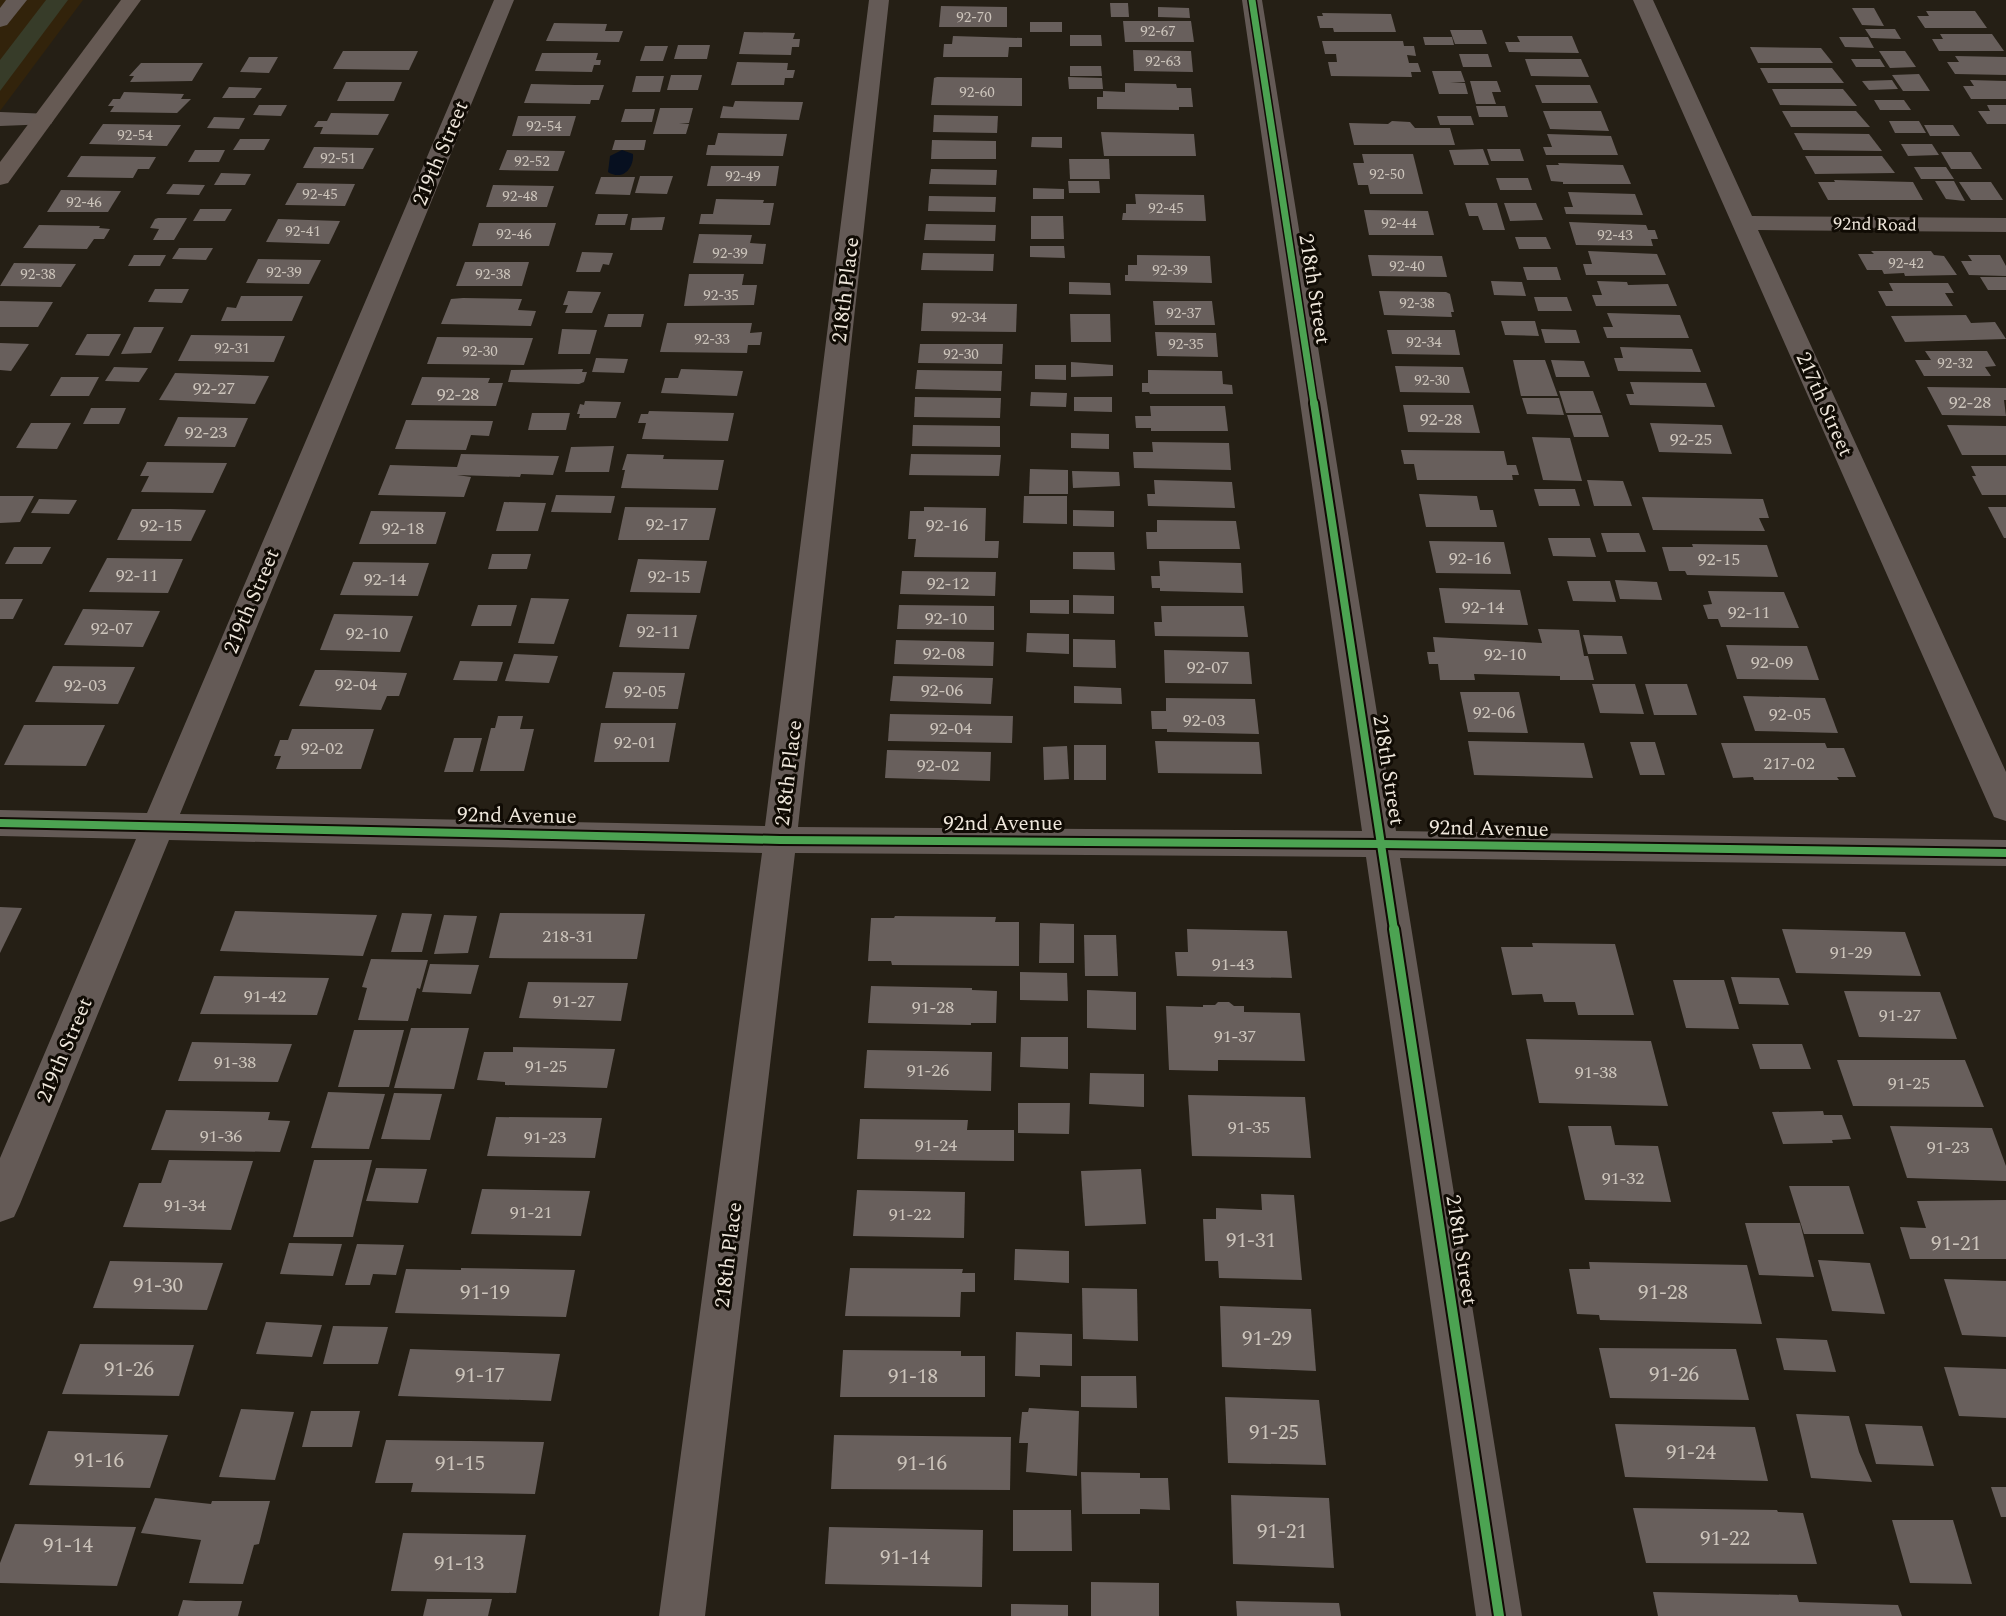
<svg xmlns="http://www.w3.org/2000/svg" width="2006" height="1616" font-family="Spectral,serif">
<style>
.built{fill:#32230b}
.green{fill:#373c29}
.water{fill:#071020}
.building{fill:#685f5c}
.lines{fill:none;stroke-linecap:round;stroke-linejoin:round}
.minor{fill:#645a56;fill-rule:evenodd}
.major{fill:#665a54;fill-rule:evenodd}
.cycleway-far2-casing{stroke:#100b04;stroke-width:10}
.cycleway-far1-casing{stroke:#100b04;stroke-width:12}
.cycleway-casing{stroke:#100b04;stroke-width:14}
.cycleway-far2{stroke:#4ca352;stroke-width:7}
.cycleway-far1{stroke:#4ca352;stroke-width:8}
.cycleway{stroke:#4ca352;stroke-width:10}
.labels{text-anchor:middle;stroke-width:6;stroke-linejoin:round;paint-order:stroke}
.far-number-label{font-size:15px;fill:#ccc4bb}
.far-street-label{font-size:18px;fill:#eee6db;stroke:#100b04}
.number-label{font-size:18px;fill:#ccc4bb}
.street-label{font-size:21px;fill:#eee6db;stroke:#100b04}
.near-number-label{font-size:21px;fill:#ccc4bb}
</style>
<rect width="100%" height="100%" fill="#251f15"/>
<!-- built -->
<polygon class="built" points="0,0 83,0 0,111"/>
<!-- green -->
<polygon class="green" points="46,0 68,0 0,91 0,60"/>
<!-- water -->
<path class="water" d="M622,150L633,154C634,169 622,181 608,172L610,156Z"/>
<!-- building -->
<g class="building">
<polygon points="1110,3 1128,3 1129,17 1111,17"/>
<polygon points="941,6 1007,7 1007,27 939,27"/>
<polygon points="1158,7 1189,8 1190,18 1158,17"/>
<polygon points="1852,8 1874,8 1884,26 1862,25"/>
<polygon points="1926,11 1975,11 1987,28 1925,28 1917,16 1929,16"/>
<polygon points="1322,13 1391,14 1396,32 1334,32 1333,28 1320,28 1317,16 1323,16"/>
<polygon points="1123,21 1191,21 1194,42 1125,42"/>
<rect x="1030" y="22" width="32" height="10"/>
<polygon points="554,23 607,24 605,31 623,31 619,42 546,41"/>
<polygon points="1865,29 1895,29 1901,39 1871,38"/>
<polygon points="1450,30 1482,30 1487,44 1455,44"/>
<polygon points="744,32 795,33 793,39 800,39 799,47 792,47 791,55 739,54"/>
<polygon points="1940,34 1992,34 2004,51 1939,51 1932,39 1943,39"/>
<polygon points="1070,35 1101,35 1102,46 1070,46"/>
<polygon points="953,36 1022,38 1022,47 1009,47 1008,57 943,57 944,44 952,44"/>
<polygon points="1517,36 1572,36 1579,53 1509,52 1505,42 1520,42"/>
<polygon points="1423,37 1452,37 1454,45 1425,45"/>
<polygon points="1839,37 1868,37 1874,48 1845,47"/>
<polygon points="1322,41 1403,41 1404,46 1414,46 1416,56 1407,55 1409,63 1418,63 1421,72 1411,72 1412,77 1331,76 1328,62 1337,62 1336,54 1325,54"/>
<polygon points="678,45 710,45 707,59 674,59"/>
<polygon points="645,46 668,46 663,61 640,61"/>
<polygon points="1750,47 1821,48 1833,63 1758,63"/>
<polygon points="1133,50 1191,51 1193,72 1134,71"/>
<polygon points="343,51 418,51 409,70 333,69"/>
<polygon points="1879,51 1905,51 1916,67 1890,68"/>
<polygon points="542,53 598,53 596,60 601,60 600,65 594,65 592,72 535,71"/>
<polygon points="1459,54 1488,54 1492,67 1463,67"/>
<polygon points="1955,56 2006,57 2006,75 1955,74 1947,62 1959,62"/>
<polygon points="249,57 278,57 269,73 240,72"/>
<polygon points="1525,59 1581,59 1589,77 1531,76"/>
<polygon points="1851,59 1880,59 1885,67 1856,67"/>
<polygon points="737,62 788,63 787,70 795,70 793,78 785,78 784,85 731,85"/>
<polygon points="141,63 203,63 192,81 130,82 134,76 129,76"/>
<polygon points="1070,66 1101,66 1102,76 1070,76"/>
<polygon points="1760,68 1832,68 1844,83 1768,83"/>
<polygon points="1432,71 1461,71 1465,82 1450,83 1465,83 1468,94 1439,94"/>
<polygon points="1919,74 1930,91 1903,91 1892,75"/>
<polygon points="671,75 702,75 698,90 667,90"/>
<polygon points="636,76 664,76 660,92 632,92"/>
<polygon points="937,77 1022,78 1022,106 931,105 934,78"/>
<polygon points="1068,77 1102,78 1103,89 1069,89"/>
<polygon points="1892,80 1898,89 1869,90 1862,81"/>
<polygon points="1970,80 2006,81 2006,99 1971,99 1963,86 1974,86"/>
<polygon points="1470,81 1497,81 1501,92 1492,92 1496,104 1476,104"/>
<polygon points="346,82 402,82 394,101 337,101"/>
<polygon points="1125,83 1176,84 1177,88 1191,88 1193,107 1179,107 1179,110 1097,109 1097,97 1103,97 1103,91 1125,92"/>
<polygon points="531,84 575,85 604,85 599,100 591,100 590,104 524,103"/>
<polygon points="1535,85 1590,85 1598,103 1542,103"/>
<polygon points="229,87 262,88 255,98 222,98"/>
<polygon points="1772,89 1843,89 1857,106 1780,105"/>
<polygon points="124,92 184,94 181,99 191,99 177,113 110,112 114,106 108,106 113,99 120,99"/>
<polygon points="1874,100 1904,100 1911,110 1880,110"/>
<polygon points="735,101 803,102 799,120 720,118 723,106 733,107"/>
<polygon points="259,105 287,105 281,116 253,115"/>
<polygon points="1987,105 2006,105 2006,124 1987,124 1978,111 1990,111"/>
<polygon points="1476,106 1505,106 1508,117 1479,117"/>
<polygon points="660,108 693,108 689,123 679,123 689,124 686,134 653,134"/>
<polygon points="625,109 655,109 652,122 621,122"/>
<polygon points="1543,111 1601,111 1609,131 1550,129"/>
<polygon points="1782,111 1856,111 1870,127 1791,127"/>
<polygon points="331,113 389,114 378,135 320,134 323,127 314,127 318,121 327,121"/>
<polygon points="934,115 998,116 997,133 933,132"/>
<polygon points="518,116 576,116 570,136 512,136"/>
<polygon points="1437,116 1471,116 1474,125 1440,125"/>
<polygon points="214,117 245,118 239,129 207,128"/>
<polygon points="1392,121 1410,122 1415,128 1450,128 1455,145 1354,145 1349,123 1388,124"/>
<polygon points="1889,121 1919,121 1926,133 1895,133"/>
<polygon points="103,124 175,125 181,125 167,146 89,144"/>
<polygon points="1924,125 1953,125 1960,136 1930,136"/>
<polygon points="1101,132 1194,134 1196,156 1104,156"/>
<polygon points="718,133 787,134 783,156 706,155 708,145 715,145"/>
<polygon points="1794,133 1869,134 1882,151 1803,150"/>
<polygon points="1547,134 1611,136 1618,155 1546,155 1543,147 1552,147"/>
<polygon points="1032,137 1062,137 1062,148 1031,147"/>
<polygon points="240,139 270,139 264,150 233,150"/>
<polygon points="615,140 646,140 644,150 612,150"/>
<polygon points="932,140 996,141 996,159 931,159"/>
<polygon points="1901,144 1932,144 1939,155 1908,156"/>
<polygon points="314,147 320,147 374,148 363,169 303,168"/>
<polygon points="1483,149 1489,165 1454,165 1449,150"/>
<polygon points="1487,149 1520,149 1524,161 1491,161"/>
<polygon points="195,150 225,150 219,162 188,162"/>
<polygon points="507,150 565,151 558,171 499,170"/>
<polygon points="1941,152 1971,152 1982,169 1951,169"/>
<polygon points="1362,154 1413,154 1423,194 1370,194 1368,185 1358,185 1353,163 1364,163"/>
<polygon points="81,156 156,157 149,169 138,169 133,178 67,177"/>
<polygon points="1805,156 1882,156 1895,173 1815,174"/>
<polygon points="1069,159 1109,159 1110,179 1070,179"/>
<polygon points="1558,163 1623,165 1631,184 1563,184 1563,182 1551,181 1546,165 1559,165"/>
<polygon points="711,166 779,166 776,186 707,186"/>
<polygon points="1914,167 1946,167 1954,179 1921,179"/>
<polygon points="931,169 997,170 996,185 929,184"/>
<polygon points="221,173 251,174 245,185 214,185"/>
<polygon points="640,176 673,176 667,194 635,193"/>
<polygon points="601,177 635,177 630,195 595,194"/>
<polygon points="1496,178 1528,178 1532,190 1500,190"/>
<polygon points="1834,180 1913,182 1923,200 1828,200 1818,182 1835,182"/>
<polygon points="1068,181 1099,181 1100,193 1069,193"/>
<polygon points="1935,181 1954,181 1965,201 1946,199"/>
<polygon points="1959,182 1991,182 2003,200 1971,200"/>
<polygon points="297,183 299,183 355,184 345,206 285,205"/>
<polygon points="173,184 205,185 199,195 166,194"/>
<polygon points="493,185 554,186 547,207 486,207"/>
<polygon points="1033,188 1064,189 1064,199 1033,199"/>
<polygon points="61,190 121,191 108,212 47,212"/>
<polygon points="1568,192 1635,194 1643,215 1566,214 1564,207 1573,207"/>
<polygon points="1135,194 1204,195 1206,221 1122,220 1123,213 1126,213 1126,204 1136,204"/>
<polygon points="929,196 996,197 995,212 928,211"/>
<polygon points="716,199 764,200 763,203 774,203 770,225 699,224 701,214 713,214"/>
<polygon points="1465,203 1497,203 1505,230 1483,230 1478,216 1469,216"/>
<polygon points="1504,203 1536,203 1543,220 1510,221"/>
<polygon points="200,209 232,209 225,221 193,221"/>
<polygon points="1364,210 1428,211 1434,235 1369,235"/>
<polygon points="598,214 628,214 625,225 595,225"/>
<polygon points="1031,216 1063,216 1064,239 1031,239"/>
<polygon points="665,217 662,230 630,230 632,218"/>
<polygon points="158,218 187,218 174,240 153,240 159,229 150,228 155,219"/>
<polygon points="278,219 340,221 329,244 266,242"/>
<polygon points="1569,222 1646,225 1648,230 1655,230 1658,239 1651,239 1653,246 1576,245"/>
<polygon points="479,223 556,223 549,246 472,246"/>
<polygon points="926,224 996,225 995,241 924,240"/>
<polygon points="39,225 100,226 99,228 110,229 104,239 94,239 87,249 23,248"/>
<polygon points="699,234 752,235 750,243 766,244 763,264 693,263"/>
<polygon points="1515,237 1546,237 1551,249 1519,249"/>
<polygon points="1030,246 1064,246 1065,258 1030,257"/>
<polygon points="179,248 213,248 206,260 172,259"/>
<polygon points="1588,251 1657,254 1666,275 1586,275 1583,264 1592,264"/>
<polygon points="1871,251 1931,251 1934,255 1944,256 1957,275 1905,276 1904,273 1884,274 1882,270 1867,270 1858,254 1874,254"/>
<polygon points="582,252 613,253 609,265 603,264 600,272 576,272"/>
<polygon points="923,253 994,254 993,271 921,270"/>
<polygon points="134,255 166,255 160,266 128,266"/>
<polygon points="1137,255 1210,256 1212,283 1125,281 1125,275 1128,275 1128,265 1137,265"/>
<polygon points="1368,255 1442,256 1447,277 1372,276"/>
<polygon points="1968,255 2000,255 2006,266 2006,276 1969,275 1961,261 1972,261"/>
<polygon points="258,259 321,260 309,284 246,283"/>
<polygon points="465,262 529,262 522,286 456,286"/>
<polygon points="14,263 76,264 61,287 0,286"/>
<polygon points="1523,267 1557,267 1561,280 1527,280"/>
<polygon points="689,274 744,274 742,285 757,285 754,305 684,306"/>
<polygon points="1980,277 2006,277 2006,290 1988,290"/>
<polygon points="1491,281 1522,282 1526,296 1494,295"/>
<polygon points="1597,281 1627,282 1628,285 1668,284 1677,306 1596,306 1592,295 1602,295"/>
<polygon points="1069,282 1110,283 1111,295 1069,294"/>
<polygon points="1889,283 1948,283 1954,293 1945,293 1953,306 1886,306 1878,291 1893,291"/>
<polygon points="155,289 189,289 182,303 148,302"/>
<polygon points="568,291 601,292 592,313 565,313 568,305 563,305"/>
<polygon points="1379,291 1446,292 1450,294 1454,312 1451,312 1452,317 1384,315"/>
<polygon points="241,296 303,296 292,321 221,321 227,307 236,308"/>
<polygon points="1534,297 1567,297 1572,311 1538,311"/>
<polygon points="463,298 522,299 518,310 536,311 531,326 441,324 451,299"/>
<polygon points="0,301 53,302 38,327 0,327"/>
<polygon points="1153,301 1212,301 1215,325 1155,325"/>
<polygon points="923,303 1017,304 1016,332 921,331"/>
<polygon points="1607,313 1680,315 1689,338 1607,338 1603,327 1613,327"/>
<polygon points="608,314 644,314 641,327 604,327"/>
<polygon points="1070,314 1110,314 1111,342 1071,342"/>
<polygon points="1966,315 1971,323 1995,322 2006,339 1905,342 1891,316"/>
<polygon points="1501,321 1535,321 1539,336 1505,335"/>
<polygon points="667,323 752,323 750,333 762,332 760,345 748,345 747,353 660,352"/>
<polygon points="134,327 164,327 151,353 121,354"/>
<polygon points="562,329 597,330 590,354 558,354"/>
<polygon points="1541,329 1576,330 1580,343 1545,343"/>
<polygon points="1387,330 1455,330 1460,355 1392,354"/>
<polygon points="1155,332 1216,333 1218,357 1157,356"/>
<polygon points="87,334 121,334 109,356 75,355"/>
<polygon points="191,335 285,336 274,362 178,361"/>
<polygon points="437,337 533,338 524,365 427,364"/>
<polygon points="0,343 29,344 11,371 0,370"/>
<polygon points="920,344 1003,344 1002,364 918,363"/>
<polygon points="1620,347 1692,349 1701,372 1618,371 1614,358 1623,358"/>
<polygon points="1925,351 1987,351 1996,366 1985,367 1991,376 1924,376 1915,360 1931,360"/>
<polygon points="596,358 628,359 624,373 592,372"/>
<polygon points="1513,360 1545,360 1558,396 1521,396"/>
<polygon points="1551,360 1584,361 1590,377 1556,377"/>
<polygon points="1071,362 1113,365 1113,376 1071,377"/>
<polygon points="1035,365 1066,365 1066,380 1035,379"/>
<polygon points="1395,366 1463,367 1470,393 1400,392"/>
<polygon points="114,367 148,368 139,382 105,381"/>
<polygon points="583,369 582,372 587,372 584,382 579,384 508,382 511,370"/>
<polygon points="681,369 743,371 737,396 661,393 665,378 678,378"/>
<polygon points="917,370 1002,371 1001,391 915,389"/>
<polygon points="1148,370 1222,371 1223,384 1232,385 1233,394 1150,394 1149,392 1142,392 1142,383 1148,383"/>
<polygon points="175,373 269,376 255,404 159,400"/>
<polygon points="61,377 99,377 89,396 50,396"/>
<polygon points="422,377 490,378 488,383 503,383 496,406 411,405"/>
<polygon points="1630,382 1706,383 1715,407 1630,405 1626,394 1634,394"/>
<polygon points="1927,387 2006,388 2006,400 2004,400 2006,416 1942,415"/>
<polygon points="1559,391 1593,391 1601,413 1566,413"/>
<polygon points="1031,392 1067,393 1066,407 1030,406"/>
<polygon points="915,397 1001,398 1000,418 914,417"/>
<polygon points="1074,397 1112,397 1112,412 1074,411"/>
<polygon points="1522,398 1559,398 1564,415 1527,414"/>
<polygon points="585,401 621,402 616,418 579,418 580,414 577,414 580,404 584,405"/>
<polygon points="1403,405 1473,405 1480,433 1408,432"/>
<polygon points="1150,406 1225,406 1228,431 1151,431 1151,428 1136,428 1135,416 1151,416"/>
<polygon points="91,408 126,408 119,424 83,424"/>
<polygon points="649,411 734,413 728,441 642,439 646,423 638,423 641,414 648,414"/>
<polygon points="532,413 570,413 566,430 528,430"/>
<polygon points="1567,415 1602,415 1609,437 1574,437"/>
<polygon points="178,417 248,418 235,447 164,446"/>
<polygon points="406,420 493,421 489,436 471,435 466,450 395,449"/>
<polygon points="31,423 71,423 57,449 16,448"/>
<polygon points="1650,423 1722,425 1732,454 1659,452"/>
<polygon points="913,425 1000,426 1000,447 912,446"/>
<polygon points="1947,425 2006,426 2006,455 1962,455"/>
<polygon points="1071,433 1109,434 1109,449 1071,448"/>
<polygon points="1532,437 1570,438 1582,481 1543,480"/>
<polygon points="1152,442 1229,443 1231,470 1134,468 1133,452 1153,452"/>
<polygon points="614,446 609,472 565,472 571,447"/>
<polygon points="1401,450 1504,451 1507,465 1516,465 1519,475 1512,475 1513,480 1417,480 1414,464 1404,464"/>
<polygon points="461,454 559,456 553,475 521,474 520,477 457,475 471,477 464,497 378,495 390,465 457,467"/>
<polygon points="627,454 664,455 663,459 724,460 718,490 621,488 625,470 622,470"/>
<polygon points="911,454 1001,455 999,476 909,475"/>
<polygon points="147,462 227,463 213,493 141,492 149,476 140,476"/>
<polygon points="1971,466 2006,466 2006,495 1982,495 1972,476 1976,476"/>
<polygon points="1030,469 1068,470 1068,494 1029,494"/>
<polygon points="1072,471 1119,472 1120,486 1073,488"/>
<polygon points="1154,480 1232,482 1235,508 1148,506 1147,494 1155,494"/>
<polygon points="1587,480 1623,481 1632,506 1594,506"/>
<polygon points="1534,489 1575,489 1580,506 1539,506"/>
<polygon points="1419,494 1477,496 1480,510 1493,510 1497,527 1426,527"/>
<polygon points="556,495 615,496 611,513 551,512"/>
<polygon points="0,496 34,496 20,522 0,523"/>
<polygon points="1024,496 1067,496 1067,524 1023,523"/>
<polygon points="1642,497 1763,499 1769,518 1759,518 1765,531 1653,530"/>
<polygon points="39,499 77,500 69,514 31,513"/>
<polygon points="504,502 546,503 538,531 496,531"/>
<polygon points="625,507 716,508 709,540 618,540"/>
<polygon points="924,507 986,508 985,541 999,541 998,558 914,557 916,539 908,539 910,511 924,511"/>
<polygon points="1988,507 2006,507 2006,538 2004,538"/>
<polygon points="132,509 171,509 206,510 191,541 117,540"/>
<polygon points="1073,510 1114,511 1114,527 1073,526"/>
<polygon points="371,511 446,512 436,544 359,544"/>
<polygon points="1157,520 1236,521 1240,549 1147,549 1146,532 1157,532"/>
<polygon points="1601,533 1639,533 1646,552 1607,552"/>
<polygon points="1548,538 1590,538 1596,557 1553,556"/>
<polygon points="1429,541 1504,542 1511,574 1436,573"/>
<polygon points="1692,544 1767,545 1778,577 1687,575 1685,571 1669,571 1662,547 1693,547"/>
<polygon points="14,547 51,547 42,564 5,564"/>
<polygon points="1073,552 1114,552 1115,570 1073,569"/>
<polygon points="492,554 531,554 527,569 488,569"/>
<polygon points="107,558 183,559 168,593 89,592"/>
<polygon points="638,559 707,561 700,593 630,592"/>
<polygon points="1159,561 1241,563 1243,593 1160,591 1160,588 1152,588 1151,576 1160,576"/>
<polygon points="353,562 429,563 418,596 340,595"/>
<polygon points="902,571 996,572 995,596 900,594"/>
<polygon points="1615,580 1657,582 1662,600 1620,599"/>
<polygon points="1567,581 1610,581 1616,602 1573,601"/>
<polygon points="1439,588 1520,590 1528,625 1445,623"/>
<polygon points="1708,591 1784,592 1799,628 1721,627 1718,619 1708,619 1703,605 1712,604"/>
<polygon points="1073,595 1114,596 1114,614 1073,613"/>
<polygon points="531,598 569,599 554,644 518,643"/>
<polygon points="0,599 23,599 13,619 0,619"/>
<polygon points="1030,600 1069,600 1069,614 1030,613"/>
<polygon points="478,605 517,605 511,626 471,626"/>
<polygon points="899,605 994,606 994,630 897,629"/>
<polygon points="1161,606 1244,606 1248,637 1155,636 1154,622 1162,622"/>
<polygon points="83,609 160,611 143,647 64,645"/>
<polygon points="334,614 413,616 400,652 320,650"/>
<polygon points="627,614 697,615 689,649 619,647"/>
<polygon points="1538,629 1579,630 1584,656 1588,656 1594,680 1560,680 1560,676 1474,674 1475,680 1440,680 1438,664 1429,664 1427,652 1435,652 1433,637 1542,643"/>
<polygon points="1027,633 1069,634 1069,654 1026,652"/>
<polygon points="1583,635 1622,636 1627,654 1588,654"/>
<polygon points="1073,639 1115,640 1116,668 1073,667"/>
<polygon points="896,640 994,642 993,666 894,664"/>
<polygon points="1726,645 1807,646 1819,680 1737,679"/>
<polygon points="1164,650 1249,652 1252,684 1165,683"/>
<polygon points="514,654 558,656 549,683 505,681"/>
<polygon points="460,661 503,662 497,681 453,680"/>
<polygon points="53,666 135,667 118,704 35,702"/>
<polygon points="315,670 335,670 407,673 399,696 387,696 381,710 299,706"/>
<polygon points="613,672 685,673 678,709 605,708"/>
<polygon points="893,676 993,678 991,704 890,701"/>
<polygon points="1592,684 1635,684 1644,714 1600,713"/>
<polygon points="1645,684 1687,684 1697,715 1654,715"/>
<polygon points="1074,686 1121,688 1122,704 1074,703"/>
<polygon points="1460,692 1519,692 1528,733 1468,732"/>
<polygon points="1743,696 1825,698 1838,733 1755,731"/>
<polygon points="1166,698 1255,699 1259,734 1167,732 1167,729 1152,729 1151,711 1166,711"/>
<polygon points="890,714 1013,716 1012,743 888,741"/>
<polygon points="498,716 523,716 520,729 534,729 524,771 480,771 491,728 495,728"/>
<polygon points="601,723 676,723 669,762 594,762"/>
<polygon points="24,725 105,725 86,766 4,765"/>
<polygon points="292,729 374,729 361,769 276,769 281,756 274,756 280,740 288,740"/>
<polygon points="454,738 482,738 473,772 444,772"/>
<polygon points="1155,741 1259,742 1262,774 1158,773"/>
<polygon points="1468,741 1584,743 1593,778 1474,775"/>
<polygon points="1630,742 1655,742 1665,775 1640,775"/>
<polygon points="1721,743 1825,743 1827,748 1844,748 1856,777 1837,777 1839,780 1754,780 1753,777 1733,778"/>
<rect x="1074" y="745" width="32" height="35"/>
<polygon points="1067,746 1069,779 1044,780 1043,747"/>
<polygon points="887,750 991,752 990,781 885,778"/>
<polygon points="0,907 22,908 0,953"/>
<polygon points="235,911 377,915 363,956 220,951"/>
<polygon points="402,913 432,914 422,952 391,952"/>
<polygon points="500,913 645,914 637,959 489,958"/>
<polygon points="444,915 477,916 468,953 434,954"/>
<polygon points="895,916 996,917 995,922 1019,922 1019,966 892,965 891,961 868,961 871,918 894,918"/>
<polygon points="1040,923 1074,924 1074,963 1039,963"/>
<polygon points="1187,929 1287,931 1292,978 1177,976 1175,952 1188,952"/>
<polygon points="1782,929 1905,932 1921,976 1796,973"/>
<polygon points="1084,935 1116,935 1118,976 1085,976"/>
<polygon points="1532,943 1615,944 1634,1015 1578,1015 1575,1002 1544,1002 1542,994 1512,995 1501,947 1533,947"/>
<polygon points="371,959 428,960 420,989 417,988 408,1021 358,1020 367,988 362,987"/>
<polygon points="430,964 479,965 471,994 422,992"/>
<polygon points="1020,972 1067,973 1068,1001 1020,1000"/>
<polygon points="214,976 329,978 317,1015 200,1014"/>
<polygon points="1731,977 1779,978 1789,1005 1739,1004"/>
<polygon points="1673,980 1724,980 1739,1029 1686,1028"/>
<polygon points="528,982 628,983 621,1021 519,1018"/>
<polygon points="871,986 972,988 972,990 997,991 996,1023 971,1023 971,1025 868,1023"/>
<polygon points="1087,990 1136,992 1136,1030 1087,1028"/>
<polygon points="1844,991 1940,992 1957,1039 1859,1037"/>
<polygon points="1218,1002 1229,1002 1234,1006 1244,1006 1244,1012 1300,1013 1305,1061 1218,1060 1218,1071 1169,1070 1166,1006 1203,1007 1203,1005 1215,1005"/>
<polygon points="411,1028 469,1028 454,1089 394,1088"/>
<polygon points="354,1030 404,1030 389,1087 338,1087"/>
<polygon points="1021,1037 1068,1037 1068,1069 1020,1067"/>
<polygon points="1526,1039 1651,1041 1668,1106 1539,1103"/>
<polygon points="192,1042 292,1044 278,1082 178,1081"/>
<polygon points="1752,1044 1802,1044 1811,1069 1760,1069"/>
<polygon points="513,1047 615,1049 607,1088 505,1085 505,1082 477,1080 484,1052 513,1052"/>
<polygon points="867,1050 992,1052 991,1091 864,1088"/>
<polygon points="1837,1060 1965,1060 1984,1107 1853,1106"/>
<polygon points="1090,1073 1144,1074 1144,1107 1089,1104"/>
<polygon points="328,1092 385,1094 369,1149 311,1148"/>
<polygon points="394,1093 442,1094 430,1140 381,1139"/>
<polygon points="1188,1095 1305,1097 1311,1158 1192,1156"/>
<polygon points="1018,1103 1070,1103 1069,1134 1018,1133"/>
<polygon points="166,1110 270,1112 268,1120 290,1121 280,1152 151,1150"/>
<polygon points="1823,1111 1824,1115 1842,1115 1851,1139 1832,1140 1833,1143 1783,1144 1772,1112"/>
<polygon points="496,1117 602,1118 595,1158 487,1156"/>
<polygon points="860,1119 968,1120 967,1130 1014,1130 1014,1161 857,1159"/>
<polygon points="1568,1126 1611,1126 1615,1145 1658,1146 1671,1202 1585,1200"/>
<polygon points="1890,1126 1992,1128 2006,1166 2006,1181 1907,1178"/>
<polygon points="169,1160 253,1161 231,1230 123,1227 139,1183 161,1183"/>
<polygon points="314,1160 372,1160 353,1237 293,1237"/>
<polygon points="376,1168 427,1169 418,1203 366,1201"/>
<polygon points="1141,1169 1146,1224 1085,1226 1081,1171"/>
<polygon points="1789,1186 1849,1186 1864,1234 1804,1234"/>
<polygon points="482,1189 590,1191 581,1236 471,1234"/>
<polygon points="857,1190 965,1192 964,1238 853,1236"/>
<polygon points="1261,1194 1294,1195 1302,1280 1219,1278 1218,1261 1205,1261 1203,1219 1216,1219 1216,1208 1262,1210"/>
<polygon points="2006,1200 2006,1259 1910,1259 1900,1227 1926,1228 1917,1201"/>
<polygon points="1745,1223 1800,1223 1814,1277 1759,1275"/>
<polygon points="289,1243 342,1244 333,1276 280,1274"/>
<polygon points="357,1244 404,1245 396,1275 373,1274 370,1285 345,1285"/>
<polygon points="1015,1249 1069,1251 1069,1283 1014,1280"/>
<polygon points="1818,1260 1870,1263 1885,1314 1832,1311"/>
<polygon points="110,1261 223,1263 207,1310 93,1308"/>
<polygon points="1589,1262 1747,1265 1762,1324 1600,1320 1599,1315 1577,1314 1569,1269 1590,1269"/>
<polygon points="461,1268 575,1270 566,1317 395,1313 406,1269 461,1270"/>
<polygon points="850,1268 963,1269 962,1273 975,1273 975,1292 961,1292 960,1317 845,1316"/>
<polygon points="1944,1279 2006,1281 2006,1337 1962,1335"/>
<polygon points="1082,1288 1137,1289 1138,1341 1083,1339"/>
<polygon points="1220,1306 1311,1309 1316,1371 1222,1367"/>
<polygon points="266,1322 322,1325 312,1357 256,1354"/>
<polygon points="333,1326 388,1327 378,1364 323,1364"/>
<polygon points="1016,1332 1072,1334 1072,1366 1040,1365 1040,1377 1015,1376"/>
<polygon points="1776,1338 1827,1340 1836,1372 1784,1370"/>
<polygon points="80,1344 194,1345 179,1396 62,1394"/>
<polygon points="1599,1348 1736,1349 1749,1400 1610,1398"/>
<polygon points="410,1349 560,1354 551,1401 398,1396"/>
<polygon points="843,1350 961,1351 961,1356 985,1356 985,1397 840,1397"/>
<polygon points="1944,1367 2006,1369 2006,1418 1959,1416"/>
<polygon points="1081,1376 1136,1376 1137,1408 1081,1407"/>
<polygon points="1225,1397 1319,1400 1326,1465 1228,1463"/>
<polygon points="1029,1408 1079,1411 1077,1476 1026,1472 1028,1443 1019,1443 1022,1412 1028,1412"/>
<polygon points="241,1409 294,1412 275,1480 219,1477"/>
<polygon points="311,1411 360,1411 352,1447 302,1447"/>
<polygon points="1796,1414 1849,1416 1859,1452 1872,1482 1811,1478"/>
<polygon points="1615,1424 1755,1427 1768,1481 1625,1477"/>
<polygon points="1865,1424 1922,1426 1934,1466 1876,1464"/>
<polygon points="48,1431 168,1435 150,1488 29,1485"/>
<polygon points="834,1435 1011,1437 1010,1490 831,1489"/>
<polygon points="386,1440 544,1442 535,1494 411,1492 413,1483 375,1483"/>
<polygon points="1081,1472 1140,1473 1140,1478 1168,1478 1170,1510 1140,1509 1140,1514 1082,1514"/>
<polygon points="1991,1487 2006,1487 2006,1517 2001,1517"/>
<polygon points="1231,1495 1329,1498 1334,1568 1233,1564"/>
<polygon points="155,1498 211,1504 212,1501 270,1501 259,1544 254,1545 243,1584 189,1583 201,1540 141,1533"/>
<polygon points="1633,1508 1777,1510 1778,1512 1803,1513 1817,1564 1646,1563"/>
<polygon points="1013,1510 1071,1510 1072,1551 1013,1551"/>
<polygon points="1892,1520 1953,1520 1972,1584 1910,1583"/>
<polygon points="15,1524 136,1527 117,1586 0,1583 0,1563"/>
<polygon points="829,1527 983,1530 982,1587 825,1584"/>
<polygon points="403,1533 526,1535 516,1593 391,1591"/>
<polygon points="1091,1582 1159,1583 1159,1616 1091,1616"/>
<polygon points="1653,1592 1797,1595 1799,1602 1898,1605 1902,1616 1658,1616"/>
<polygon points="427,1599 492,1599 488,1616 423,1616"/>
<polygon points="183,1600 196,1601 242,1601 238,1616 178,1616"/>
<polygon points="1236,1601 1339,1603 1341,1616 1237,1616"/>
<polygon points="1011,1604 1068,1605 1068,1616 1011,1616"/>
</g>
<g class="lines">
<!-- minor -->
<g class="minor">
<polygon points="6,0 27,0 7,25 0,27 0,8"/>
<polygon points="494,0 514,0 180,814 765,826 869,0 889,0 798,827 1362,831 1242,0 1262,0 1396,831 2006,840 2006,866 1400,858 1522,1616 1476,1616 1366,857 795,853 705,1616 659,1616 762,853 169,840 20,1204 14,1217 0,1222 0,1158 136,839 0,836 0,810 147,813"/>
<polygon points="1633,0 1653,0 1752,216 2006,218 2006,232 1758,230 2006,772 2006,821 1994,817 1990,808"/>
<polygon points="0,112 51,114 54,119 51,124 0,126"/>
</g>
<!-- major -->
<polygon class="major" points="121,0 141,0 8,183 0,185 0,162"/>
<!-- cycleway-far2 casing -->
<g class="cycleway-far2-casing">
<polyline id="cycleway-far2" points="1252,0 1314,404"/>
</g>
<!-- cycleway-far1 casing -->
<g class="cycleway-far1-casing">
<g id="cycleway-far1">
<polyline points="1314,403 1394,930"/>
<polyline points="0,823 780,840 1382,844 2006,853"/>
</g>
</g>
<!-- cycleway casing -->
<g class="cycleway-casing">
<polyline id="cycleway" points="1394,929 1499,1616"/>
</g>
<!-- cycleway-far2 -->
<use href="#cycleway-far2" class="cycleway-far2"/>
<!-- cycleway-far1 -->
<use href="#cycleway-far1" class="cycleway-far1"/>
<!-- cycleway -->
<use href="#cycleway" class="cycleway"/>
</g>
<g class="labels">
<!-- far-number labels -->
<g class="far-number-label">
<text x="974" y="22">92-70</text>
<text x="1158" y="36">92-67</text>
<text x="1163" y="66">92-63</text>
<text x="977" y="97">92-60</text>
<text x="544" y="131">92-54</text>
<text x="135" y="140">92-54</text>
<text x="338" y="163">92-51</text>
<text x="532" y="166">92-52</text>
<text x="1387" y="179">92-50</text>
<text x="743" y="181">92-49</text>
<text x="320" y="199">92-45</text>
<text x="520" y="201">92-48</text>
<text x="84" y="207">92-46</text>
<text x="1166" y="213">92-45</text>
<text x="1399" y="228">92-44</text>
<text x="303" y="236">92-41</text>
<text x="514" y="239">92-46</text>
<text x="1615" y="240">92-43</text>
<text x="730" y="258">92-39</text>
<text x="1906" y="268">92-42</text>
<text x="1407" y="271">92-40</text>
<text x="1170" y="275">92-39</text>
<text x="284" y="277">92-39</text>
<text x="38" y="279">92-38</text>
<text x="493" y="279">92-38</text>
<text x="721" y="300">92-35</text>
<text x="1417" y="308">92-38</text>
<text x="1184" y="318">92-37</text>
<text x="969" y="322">92-34</text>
<text x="712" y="344">92-33</text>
<text x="1424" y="347">92-34</text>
<text x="1186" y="349">92-35</text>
<text x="232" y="353">92-31</text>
<text x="480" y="356">92-30</text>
<text x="961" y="359">92-30</text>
<text x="1955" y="368">92-32</text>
<text x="1432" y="385">92-30</text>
</g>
<!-- far-street labels -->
<g class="far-street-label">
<text transform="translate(1875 224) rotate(1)" y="6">92nd Road</text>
</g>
<!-- number labels -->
<g class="number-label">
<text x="214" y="394">92-27</text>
<text x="458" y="400">92-28</text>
<text x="1970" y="408">92-28</text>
<text x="1441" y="425">92-28</text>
<text x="206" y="438">92-23</text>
<text x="1691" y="445">92-25</text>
<text x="667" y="530">92-17</text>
<text x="161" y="531">92-15</text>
<text x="947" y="531">92-16</text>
<text x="403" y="534">92-18</text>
<text x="1470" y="564">92-16</text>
<text x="1719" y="565">92-15</text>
<text x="137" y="581">92-11</text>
<text x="669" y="582">92-15</text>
<text x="385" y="585">92-14</text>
<text x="948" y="589">92-12</text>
<text x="1483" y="613">92-14</text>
<text x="1749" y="618">92-11</text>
<text x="946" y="624">92-10</text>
<text x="112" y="634">92-07</text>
<text x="658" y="637">92-11</text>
<text x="367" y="639">92-10</text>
<text x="944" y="659">92-08</text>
<text x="1505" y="660">92-10</text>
<text x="1772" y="668">92-09</text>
<text x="1208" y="673">92-07</text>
<text x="356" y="690">92-04</text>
<text x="85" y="691">92-03</text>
<text x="942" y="696">92-06</text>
<text x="645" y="697">92-05</text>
<text x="1494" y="718">92-06</text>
<text x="1790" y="720">92-05</text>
<text x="1204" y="726">92-03</text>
<text x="951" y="734">92-04</text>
<text x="635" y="748">92-01</text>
<text x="322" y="754">92-02</text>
<text x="1789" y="769">217-02</text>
<text x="938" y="771">92-02</text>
<text x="568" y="942">218-31</text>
<text x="1851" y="958">91-29</text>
<text x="1233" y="970">91-43</text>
<text x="265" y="1002">91-42</text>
<text x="574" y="1007">91-27</text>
<text x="933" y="1013">91-28</text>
<text x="1900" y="1021">91-27</text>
<text x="1235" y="1042">91-37</text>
<text x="235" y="1068">91-38</text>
<text x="546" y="1072">91-25</text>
<text x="928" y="1076">91-26</text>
<text x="1596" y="1078">91-38</text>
<text x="1909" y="1089">91-25</text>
<text x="1249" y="1133">91-35</text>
<text x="221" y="1142">91-36</text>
<text x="545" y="1143">91-23</text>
<text x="936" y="1151">91-24</text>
<text x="1948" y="1153">91-23</text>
<text x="1623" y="1184">91-32</text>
<text x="185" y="1211">91-34</text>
<text x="531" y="1218">91-21</text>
<text x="910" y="1220">91-22</text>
</g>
<!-- street labels -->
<g class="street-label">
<text transform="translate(440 153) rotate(-67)" y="7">219th Street</text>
<text transform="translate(1315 289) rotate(81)" y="7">218th Street</text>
<text transform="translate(845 290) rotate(-83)" y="7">218th Place</text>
<text transform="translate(1825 404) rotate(66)" y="7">217th Street</text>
<text transform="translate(251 601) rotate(-67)" y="7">219th Street</text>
<text transform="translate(1389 770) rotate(81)" y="7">218th Street</text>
<text transform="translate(788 773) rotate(-83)" y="7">218th Place</text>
<text transform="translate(517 815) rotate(1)" y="7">92nd Avenue</text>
<text x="1003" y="830">92nd Avenue</text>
<text transform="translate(1489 828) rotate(1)" y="7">92nd Avenue</text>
<text transform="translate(64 1050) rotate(-67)" y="7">219th Street</text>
<text transform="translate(1462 1250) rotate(81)" y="7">218th Street</text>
<text transform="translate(728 1255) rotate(-83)" y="7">218th Place</text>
</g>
<!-- near-number labels -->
<g class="near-number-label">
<text x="1251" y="1247">91-31</text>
<text x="1956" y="1250">91-21</text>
<text x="158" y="1292">91-30</text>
<text x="485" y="1299">91-19</text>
<text x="1663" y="1299">91-28</text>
<text x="1267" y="1345">91-29</text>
<text x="129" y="1376">91-26</text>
<text x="1674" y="1381">91-26</text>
<text x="480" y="1382">91-17</text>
<text x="913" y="1383">91-18</text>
<text x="1274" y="1439">91-25</text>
<text x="1691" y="1459">91-24</text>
<text x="99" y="1467">91-16</text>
<text x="460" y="1470">91-15</text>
<text x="922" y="1470">91-16</text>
<text x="1282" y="1538">91-21</text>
<text x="1725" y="1545">91-22</text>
<text x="68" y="1552">91-14</text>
<text x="905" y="1564">91-14</text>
<text x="459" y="1570">91-13</text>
</g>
</g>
</svg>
